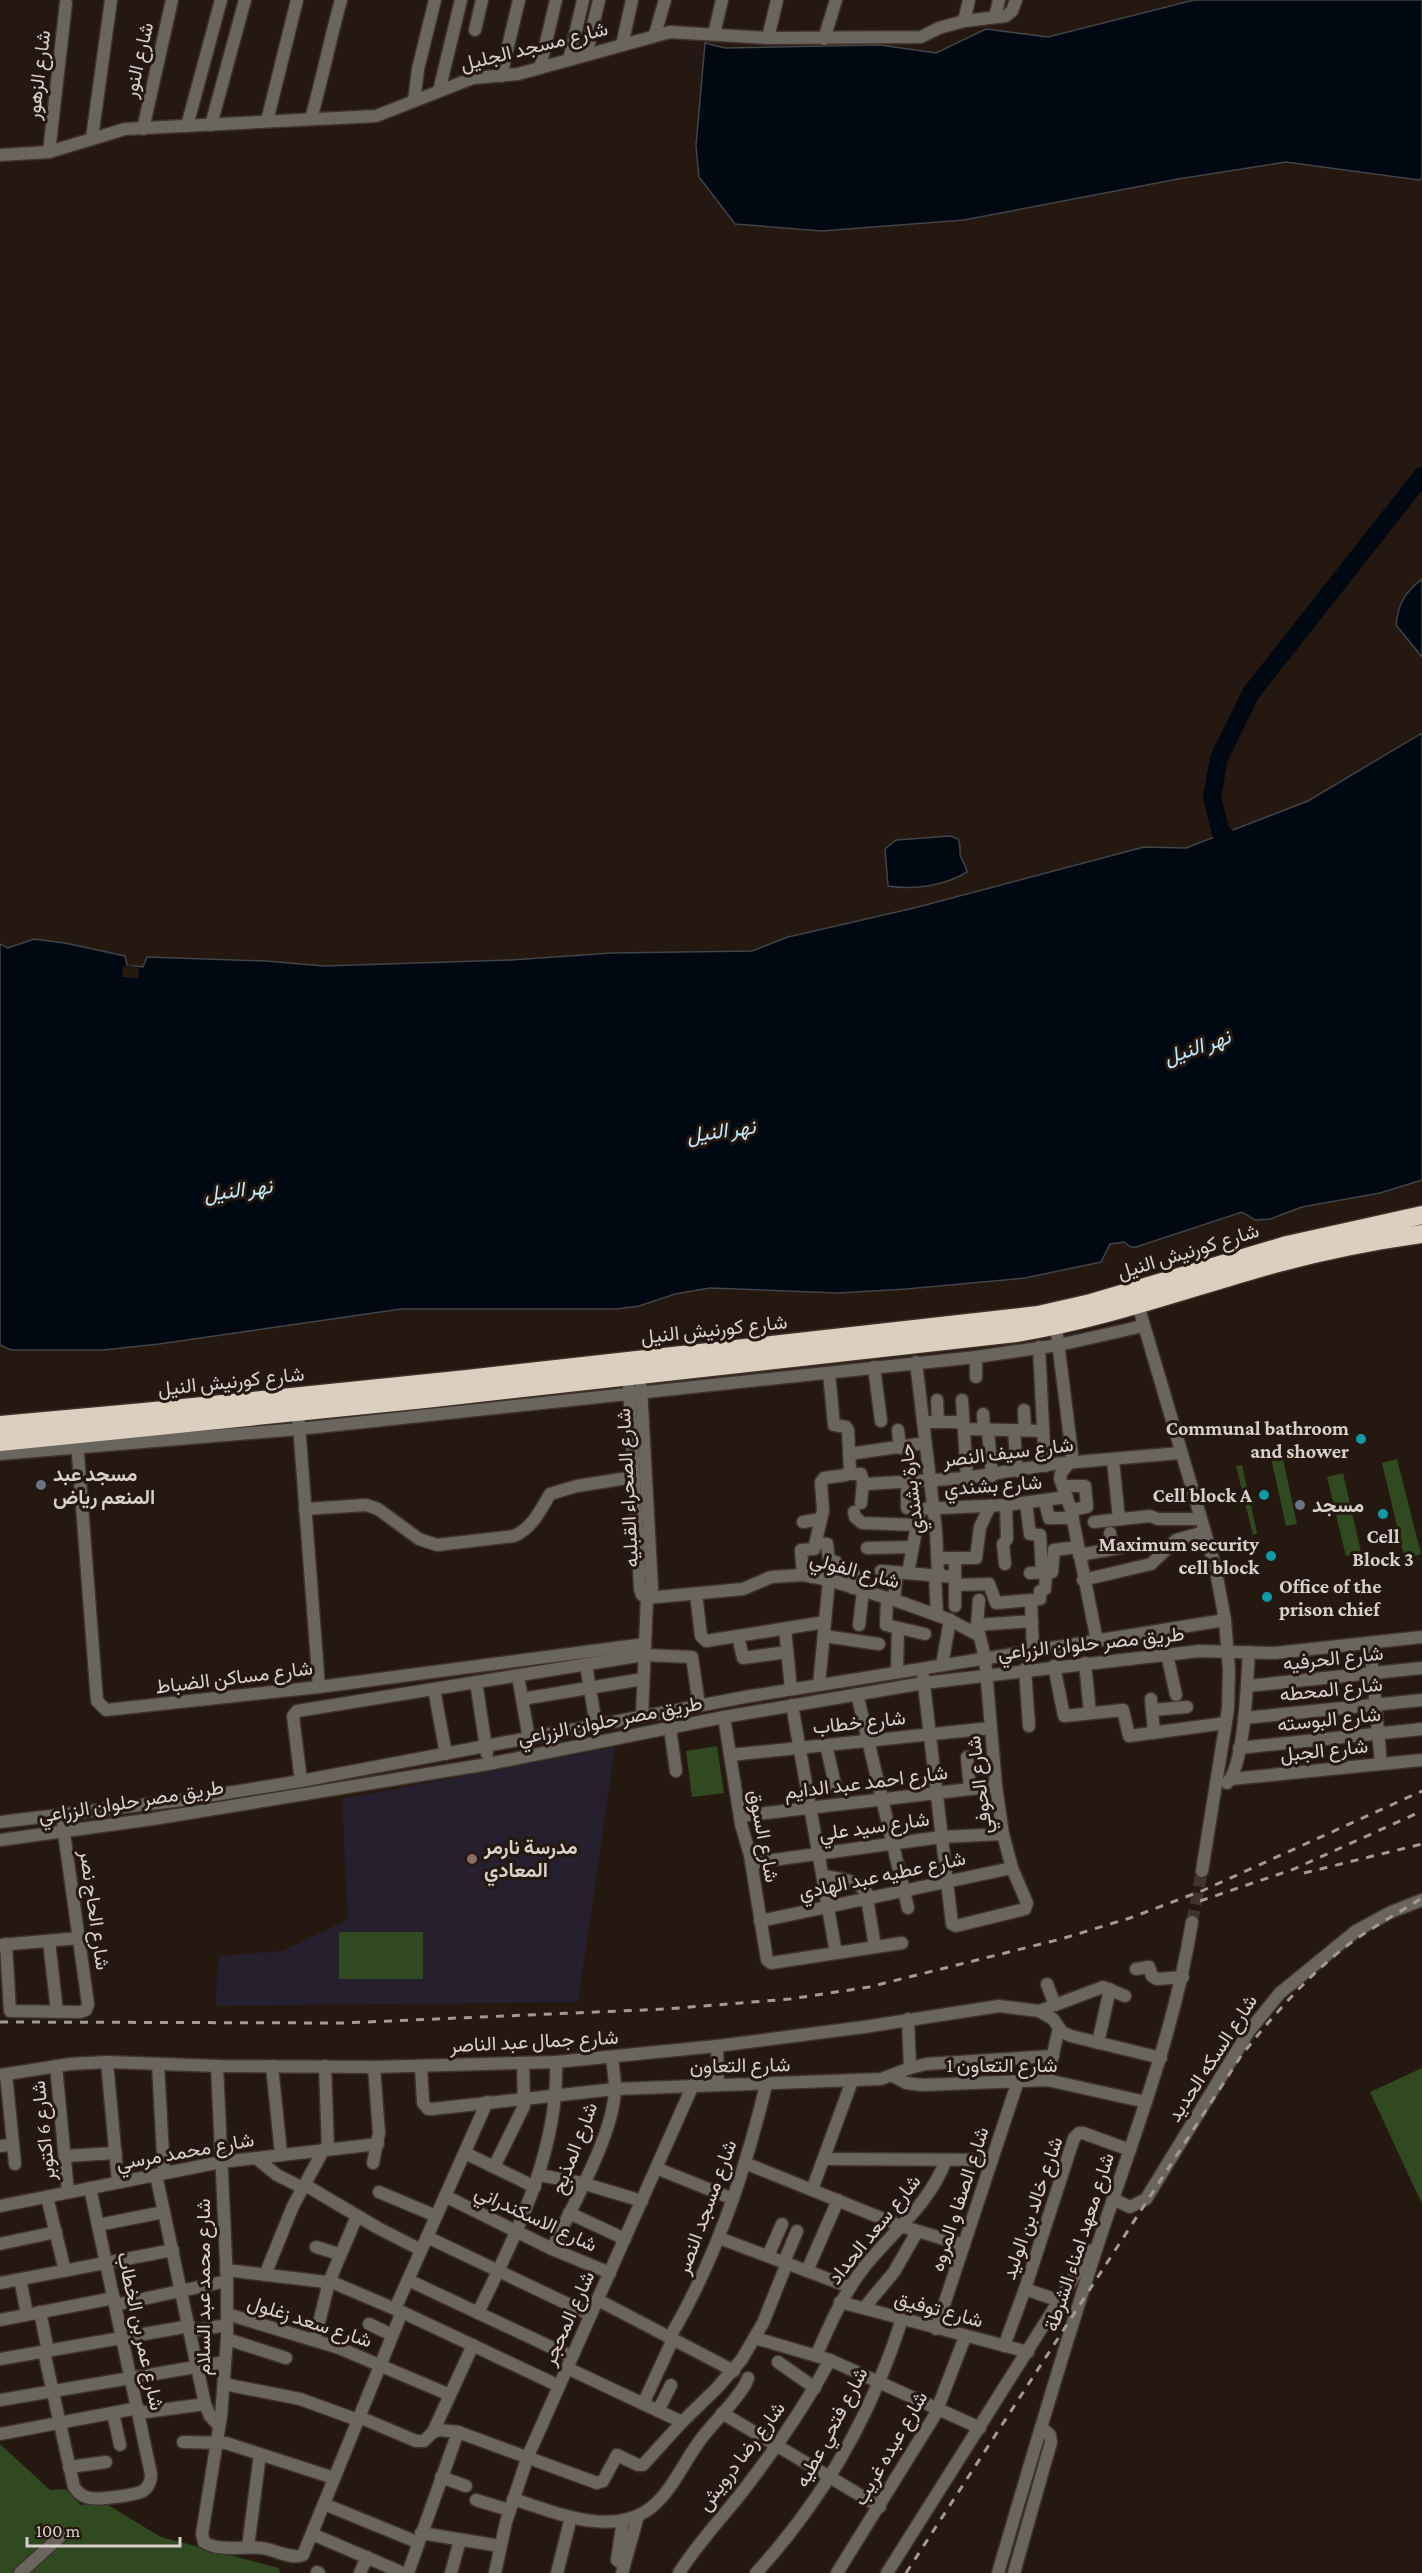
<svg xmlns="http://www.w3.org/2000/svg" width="1422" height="2573" font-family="'Crimson Pro',Vazirmatn,serif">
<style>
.education{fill:#261f2e}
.green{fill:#314920}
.water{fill:#000811;stroke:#414448;stroke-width:1.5}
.pier{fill:#251810}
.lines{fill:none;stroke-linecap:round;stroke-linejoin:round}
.river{stroke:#000811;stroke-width:18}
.minor-tunnel{stroke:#40342c;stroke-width:12;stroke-dasharray:12 6;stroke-linecap:butt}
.minor-casing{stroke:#3e322a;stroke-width:15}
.highway-casing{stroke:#3e322a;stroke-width:21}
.minor{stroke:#6a655f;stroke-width:12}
.highway{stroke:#dbcfbf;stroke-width:18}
.rail{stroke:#a49993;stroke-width:3;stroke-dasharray:8 8;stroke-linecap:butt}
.culture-dot{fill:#0f9aa8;stroke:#251810;stroke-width:2}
.worship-dot{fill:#6b7280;stroke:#251810;stroke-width:2}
.education-dot{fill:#8d6e63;stroke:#251810;stroke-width:2}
.labels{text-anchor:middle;stroke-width:6;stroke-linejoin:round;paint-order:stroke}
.street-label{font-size:20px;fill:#d9d0ca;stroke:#251810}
.poi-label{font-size:20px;font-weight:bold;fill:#d9d0ca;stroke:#251810;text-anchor:start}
.water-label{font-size:21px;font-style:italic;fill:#c1e8f9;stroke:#251810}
</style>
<rect width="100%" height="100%" fill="#251810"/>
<!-- education -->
<polygon class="education" points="615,1747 578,2002 215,2006 219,1956 282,1951 348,1919 342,1799"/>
<!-- green -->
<g class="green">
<polygon points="1282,1455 1297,1524 1286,1526 1271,1458"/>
<polygon points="1397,1459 1421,1554 1405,1560 1382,1463"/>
<polygon points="1242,1465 1257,1533 1253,1535 1236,1466"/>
<polygon points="1343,1473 1361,1552 1346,1556 1327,1477"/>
<polygon points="717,1746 724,1793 692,1797 686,1751"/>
<rect x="339" y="1932" width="84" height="47"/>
<polygon points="1422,2068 1422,2204 1370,2092"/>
<polygon points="0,2444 50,2490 65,2489 81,2505 103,2502 161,2537 279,2568 280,2573 0,2573"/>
</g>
<!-- water -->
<g class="water">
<polygon points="1194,0 1422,0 1422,178 1419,180 1286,162 1178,179 964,220 822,231 735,224 699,177 696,146 705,43 725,48 880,45 936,53 986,29 1048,37"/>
<path d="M1422,579V657L1396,625C1398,604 1405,592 1422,579Z"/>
<polygon points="1422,733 1422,1180 1380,1193 1302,1207 1270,1219 1255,1220 1242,1212 1136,1247 1131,1247 1124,1242 1110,1244 1101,1262 1025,1278 906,1289 838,1293 710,1288 675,1294 639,1306 617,1309 401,1309 159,1344 103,1350 11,1350 0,1345 0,944 8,948 34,939 65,943 125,956 127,965 143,967 147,957 266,961 324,966 511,960 612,953 752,951 788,937 914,908 1144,847 1186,848 1308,801"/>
<path d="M951,836L958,839C961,845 960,848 960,854C961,860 966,865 967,872C944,886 914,890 888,886L885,849L896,840Z"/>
</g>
<!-- pier -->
<polygon class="pier" points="129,965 139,968 138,978 122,977 123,967"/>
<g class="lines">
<!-- river -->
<polyline class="river" points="1239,846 1221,833 1212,797 1219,758 1251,693 1422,476"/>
<!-- minor-tunnel -->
<polyline class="minor-tunnel" points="1192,1922 1202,1871"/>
<!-- minor casing -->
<g class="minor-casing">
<g id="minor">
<polyline points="995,17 999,0"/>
<polyline points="964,21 969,0"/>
<polyline points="475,30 482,0"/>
<polyline points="655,34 665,0"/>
<polyline points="714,34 722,0"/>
<polyline points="768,38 777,0"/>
<polyline points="824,39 836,0"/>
<polyline points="622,45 632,0"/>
<polyline points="586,55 599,0"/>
<polyline points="569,60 583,0"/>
<polyline points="540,68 556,0"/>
<polyline points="501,76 519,0"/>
<polyline points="439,91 461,0"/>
<polyline points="414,101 418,69 435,0"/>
<path d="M311,119C322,79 330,40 341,0"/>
<polyline points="267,121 297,0"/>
<polyline points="211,125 245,0"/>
<polyline points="187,126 221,0"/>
<polyline points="143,129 172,0"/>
<polyline points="92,138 111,0"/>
<polyline points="49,152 66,3"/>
<polyline points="0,155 49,152 125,129 376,116 473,78 518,74 670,32 768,38 921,37 939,28 964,21 1006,16 1012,11 1016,0"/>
<polyline points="1136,1298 1215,1566 1225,1620 1229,1670 1228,1709 1202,1871"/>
<polyline points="1056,1326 1072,1454 1070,1462 1061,1473 1060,1479 1071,1510 1097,1641"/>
<polyline points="1039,1347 1045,1466"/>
<polyline points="976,1357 976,1377"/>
<polyline points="916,1362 936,1530 938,1575"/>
<polyline points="874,1367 881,1421"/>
<polyline points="641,1387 652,1588 647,1598 642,1716"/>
<polyline points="629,1388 640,1589 642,1595 647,1598"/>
<polyline points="937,1400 938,1422"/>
<polyline points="962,1400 967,1478"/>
<polyline points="1024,1410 1025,1430"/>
<polyline points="298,1412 319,1687"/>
<polyline points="983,1414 984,1429"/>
<polyline points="923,1422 958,1422 968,1429 1043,1431"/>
<polyline points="898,1430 900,1448"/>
<polyline points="988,1430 992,1476"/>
<polyline points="1014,1430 1017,1471"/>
<polyline points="77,1441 97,1701 106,1710 319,1687 645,1644"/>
<polyline points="0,1454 299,1429 976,1357 1059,1345 1143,1326"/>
<polyline points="849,1454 925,1443"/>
<polyline points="1113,1460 1119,1519"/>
<polyline points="848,1474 861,1474 863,1482 866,1484 967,1478 1053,1464 1180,1453"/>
<polyline points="907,1481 907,1508"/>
<polyline points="1063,1486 1085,1486 1087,1507 1071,1510"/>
<polyline points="1045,1502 1049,1518 1073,1518"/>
<polyline points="861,1503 863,1482"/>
<polyline points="1026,1503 1030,1534 1040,1535 1042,1573"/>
<path d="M305,1509L366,1505L378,1509L419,1539L437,1545L514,1536C532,1528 540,1511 550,1494L577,1486L634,1477"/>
<polyline points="854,1512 855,1517 862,1523 916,1525"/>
<polyline points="803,1522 821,1519"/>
<polyline points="1094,1522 1150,1516 1158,1519 1201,1519"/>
<polyline points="1110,1533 1112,1549"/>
<polyline points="817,1543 827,1544 829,1560 836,1562 836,1582"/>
<polyline points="867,1548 913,1547"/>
<polyline points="1079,1555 1124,1547"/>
<polyline points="938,1558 976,1558 980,1527 990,1506"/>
<polyline points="1005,1564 1003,1544 1007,1539 1006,1505"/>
<polyline points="836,1571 854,1574 853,1588"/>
<polyline points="881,1571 955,1577"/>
<polyline points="908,1573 920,1509 1006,1505 1067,1497"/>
<polyline points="1030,1573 1052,1572 1054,1550 1078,1547"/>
<polyline points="803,1575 801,1550 814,1549 823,1511 821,1482 824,1478 846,1475 850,1470 848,1430 846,1427 834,1425 829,1373"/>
<polyline points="935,1575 937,1615"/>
<polyline points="1083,1580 1151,1564 1176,1540 1204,1532"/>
<polyline points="956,1585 989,1584 996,1603 1031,1600"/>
<polyline points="696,1594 701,1636 706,1641 825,1622"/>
<polyline points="647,1598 743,1589 771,1577 803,1575 829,1580 903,1603 950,1620 978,1635"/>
<polyline points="887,1598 886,1625 925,1634"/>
<polyline points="894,1600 897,1572"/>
<polyline points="955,1606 955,1558"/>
<polyline points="859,1625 863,1591"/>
<polyline points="977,1625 1032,1621"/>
<polyline points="785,1629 791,1689"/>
<polyline points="738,1636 743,1658 787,1652"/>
<polyline points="824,1636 879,1644"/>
<polyline points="1370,1643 1381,1764"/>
<polyline points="1033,1651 1031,1601 1040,1599 1040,1591 1045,1589 1046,1573"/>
<polyline points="1167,1654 1176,1695"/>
<polyline points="1085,1663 1090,1713"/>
<polyline points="586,1665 596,1725"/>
<polyline points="942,1665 950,1620"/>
<polyline points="1054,1666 1064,1716 1123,1710 1129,1736 1226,1723"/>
<polyline points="1025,1669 1029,1726"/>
<polyline points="897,1672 898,1628"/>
<polyline points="518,1676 529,1739"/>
<polyline points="923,1676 952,1924 956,1926 1025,1909 1027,1903 1012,1868 1003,1834 996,1786 985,1658 977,1625 979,1600"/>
<polyline points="476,1682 487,1754"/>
<polyline points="819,1685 829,1580"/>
<polyline points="1247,1686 1422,1668"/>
<polyline points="434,1689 446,1754"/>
<polyline points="857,1694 908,1908"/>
<polyline points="522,1699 643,1679"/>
<polyline points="1151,1699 1154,1733"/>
<polyline points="792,1705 836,1953"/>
<polyline points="1152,1710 1187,1707"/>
<polyline points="724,1717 741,1824 750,1855 767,1960 771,1963 902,1943"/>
<polyline points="1244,1718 1422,1700"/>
<polyline points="670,1728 676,1771"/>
<polyline points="826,1745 836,1789"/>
<polyline points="1239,1748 1422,1729"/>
<polyline points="730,1755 991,1728"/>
<polyline points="967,1757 970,1789"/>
<polyline points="1231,1779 1422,1760"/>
<polyline points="301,1781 293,1716 297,1711 644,1655 692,1657 699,1705"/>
<path d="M1227,1783C1245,1765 1247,1679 1249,1652"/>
<polyline points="740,1816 996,1786"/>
<polyline points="0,1822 183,1800 301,1781 745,1697 1225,1620"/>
<polyline points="0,1840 153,1819 488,1764 724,1717 924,1683 1199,1651 1275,1653 1422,1637"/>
<polyline points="751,1863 941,1837 1003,1834"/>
<path d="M823,1876C842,1879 859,1879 870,1898"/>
<polyline points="867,1898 875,1947"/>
<polyline points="760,1921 1012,1868"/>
<polyline points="49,1941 57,2012"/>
<polyline points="6,1944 10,2011 80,2012 86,2010 88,2004 63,1826"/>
<polyline points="0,1945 79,1938"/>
<polyline points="1136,1969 1149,1967 1152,1976 1157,1979 1183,1977"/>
<polyline points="1047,1984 1055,2005"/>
<polyline points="1039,2011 1103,1987 1125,1996"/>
<polyline points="908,2019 910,2068"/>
<polyline points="1098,2043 1110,1989"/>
<polyline points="717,2046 718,2085"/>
<polyline points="107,2062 118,2182"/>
<polyline points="158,2064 164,2173"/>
<polyline points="56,2066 68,2192"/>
<path d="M217,2066L227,2281V2339L221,2416L202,2534L204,2542C219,2552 244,2546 261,2548C274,2549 291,2560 303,2555L402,2312"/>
<polyline points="272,2066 281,2154"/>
<polyline points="325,2066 328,2149"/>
<polyline points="421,2066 423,2103 428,2109 432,2109 615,2089 881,2079 910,2068 926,2064 1053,2056"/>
<polyline points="6,2074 15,2164"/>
<polyline points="0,2075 70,2064 107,2062 217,2066 374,2067 556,2062 717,2046 864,2027 999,2006 1039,2011 1053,2019 1062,2032 1071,2036 1161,2058"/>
<polyline points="893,2076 906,2083 922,2085 1047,2080 1146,2102"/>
<polyline points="1047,2080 1059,2028"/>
<polyline points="0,2146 13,2145"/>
<polyline points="465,2153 535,2187"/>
<polyline points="65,2156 116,2153"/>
<polyline points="256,2158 277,2175 303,2188"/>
<polyline points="824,2159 992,2160"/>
<polyline points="373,2163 379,2133 374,2067"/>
<polyline points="745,2163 901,2226 964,2245"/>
<polyline points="494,2167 524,2106 523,2063"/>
<polyline points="656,2168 733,2199"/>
<polyline points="156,2175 205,2404 210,2416 219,2426"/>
<polyline points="539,2175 582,2183 642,2201"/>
<polyline points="305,2185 378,2228 421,2250"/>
<polyline points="812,2190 852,2081"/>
<polyline points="379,2192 436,2216"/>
<polyline points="445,2196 552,2249 610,2273"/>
<polyline points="47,2197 65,2271"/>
<polyline points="1113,2199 1130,2207 1146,2199 1249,2031 1280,1993 1356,1931 1391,1912 1422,1900"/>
<polyline points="0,2206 221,2162 378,2144"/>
<polyline points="569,2213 625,2239"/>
<polyline points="98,2225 164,2212"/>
<polyline points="427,2237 591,2315"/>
<polyline points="719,2238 850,2287"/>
<polyline points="0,2244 56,2232"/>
<polyline points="316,2247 339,2254"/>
<path d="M552,2249C572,2206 613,2136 615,2090C615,2079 613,2068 612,2057"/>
<polyline points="768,2256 782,2224"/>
<polyline points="784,2262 797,2231"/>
<polyline points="226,2270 334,2283 402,2312 559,2386"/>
<polyline points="807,2271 838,2200"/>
<polyline points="265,2275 293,2206 324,2149"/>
<polyline points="20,2279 27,2314"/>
<polyline points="408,2280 572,2357"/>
<polyline points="0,2283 173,2250"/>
<polyline points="1025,2289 1060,2301"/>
<polyline points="598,2300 734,2371"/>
<polyline points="840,2302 1028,2352"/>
<polyline points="115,2305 227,2281"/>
<polyline points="864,2308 894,2272 917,2232"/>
<polyline points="395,2309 487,2102"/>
<polyline points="40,2312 48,2351"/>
<path d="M478,2313C516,2233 559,2152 556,2062"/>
<polyline points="227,2314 339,2348 450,2395"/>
<polyline points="0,2320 114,2298"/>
<polyline points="369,2324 392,2335"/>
<polyline points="936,2329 1018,2081"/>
<polyline points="191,2331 227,2325"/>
<path d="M670,2337C716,2259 745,2173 766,2085"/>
<polyline points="755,2338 830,2360 980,2428"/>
<polyline points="227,2339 286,2358"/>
<polyline points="315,2339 329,2282 357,2216"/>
<polyline points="1004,2346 1025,2289 1074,2138 1079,2133 1083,2133 1130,2150"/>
<path d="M44,2352L74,2487C78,2493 83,2497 90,2498C99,2500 136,2495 143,2491C149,2487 151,2481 151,2474L90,2188"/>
<path d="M816,2356C830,2324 843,2294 865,2266C895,2229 928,2206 946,2160"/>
<polyline points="0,2359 190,2326"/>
<polyline points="778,2362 815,2388"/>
<polyline points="567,2368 682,2422"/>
<polyline points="224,2384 300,2399 358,2420"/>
<polyline points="0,2400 225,2362"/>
<polyline points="643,2404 673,2339"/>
<polyline points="658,2411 671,2385"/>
<polyline points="113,2413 120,2445"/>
<polyline points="139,2413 205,2404"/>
<polyline points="722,2413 880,2507"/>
<polyline points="359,2417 416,2441 424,2441 433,2432 473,2345"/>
<polyline points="433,2432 440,2430 458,2432 597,2483 603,2481 617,2455 638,2465 643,2465 682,2422 717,2388 742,2359 763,2323 787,2263"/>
<polyline points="0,2434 138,2408"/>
<polyline points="183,2442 226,2443 334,2478"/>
<polyline points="69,2467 106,2462"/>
<polyline points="441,2477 466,2486"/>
<path d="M513,2499C555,2512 614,2539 653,2506C673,2489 685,2460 701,2439C712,2424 744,2393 748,2378"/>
<polyline points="476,2500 509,2510"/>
<polyline points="324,2504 417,2542"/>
<polyline points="623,2520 617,2560 624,2565"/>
<polyline points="421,2533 500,2546"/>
<polyline points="312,2534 403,2573"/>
<polyline points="248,2547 260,2454"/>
<polyline points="317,2572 319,2573"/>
<polyline points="20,2573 62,2535"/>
<polyline points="360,2573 367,2557"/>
<polyline points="408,2573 458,2432"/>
<polyline points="451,2573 460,2540"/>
<polyline points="495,2573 506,2522 528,2456 693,2085"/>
<polyline points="557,2573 571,2517"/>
<polyline points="622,2573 638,2516"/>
<path d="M679,2573C700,2539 729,2511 752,2479C781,2441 807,2402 830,2360"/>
<path d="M756,2573C823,2500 872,2414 902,2319"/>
<polyline points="837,2573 935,2415 965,2337"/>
<polyline points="887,2573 1091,2250"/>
<path d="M998,2573C1031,2460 1064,2347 1101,2235C1136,2129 1174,2033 1192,1922"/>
<polyline points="1014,2573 1051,2442 1050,2435 1041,2427"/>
</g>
</g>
<!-- highway casing -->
<g class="highway-casing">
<g id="highway">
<polyline points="0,1425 144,1412 467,1379 1038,1315 1091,1303 1287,1245 1422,1215"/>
<path d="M0,1442L425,1399L1016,1333C1097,1320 1174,1293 1253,1270C1308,1254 1365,1242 1422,1234"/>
</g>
</g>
<!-- minor -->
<use href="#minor" class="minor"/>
<!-- highway -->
<use href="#highway" class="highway"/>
<!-- rail -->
<g class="rail">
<polyline points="1304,1873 1422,1844"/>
<polyline points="1200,1901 1294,1869 1422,1811"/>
<polyline points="0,2022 343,2023 666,2009 790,1999 869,1987 1061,1939 1130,1918 1204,1890 1422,1791"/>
<path d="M906,2573L1241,2056C1271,2018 1302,1982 1340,1951C1365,1931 1395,1915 1422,1898"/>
</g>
</g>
<!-- markers -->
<g class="culture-dot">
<circle cx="1361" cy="1439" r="6"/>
<circle cx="1264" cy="1495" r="6"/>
<circle cx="1383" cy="1514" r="6"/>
<circle cx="1271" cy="1556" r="6"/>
<circle cx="1267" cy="1597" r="6"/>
</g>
<g class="worship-dot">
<circle cx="41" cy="1485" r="6"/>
<circle cx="1300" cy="1505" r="6"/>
</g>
<circle class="education-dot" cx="472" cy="1859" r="6"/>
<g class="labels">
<!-- street labels -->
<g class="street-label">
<text transform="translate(534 46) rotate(-14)" y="7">شارع مسجد الجليل</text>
<text transform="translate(138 60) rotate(-77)" y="7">شارع النور</text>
<text transform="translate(38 75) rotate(-83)" y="7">شارع الزهور</text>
<text transform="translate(1188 1251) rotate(-17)" y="7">شارع كورنيش النيل</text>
<text transform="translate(714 1329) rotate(-6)" y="7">شارع كورنيش النيل</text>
<text transform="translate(231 1381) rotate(-6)" y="7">شارع كورنيش النيل</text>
<text transform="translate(1008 1452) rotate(-7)" y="7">شارع سيف النصر</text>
<text transform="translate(993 1485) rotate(-4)" y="7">شارع بشندي</text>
<text transform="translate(627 1488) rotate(-93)" y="7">شارع الصحراء القبليه</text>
<text transform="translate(911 1489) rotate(-97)" y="7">حارة بشندي</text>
<text transform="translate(855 1570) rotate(15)" y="7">شارع الفولي</text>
<text transform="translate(1091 1643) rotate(-6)" y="7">طريق مصر حلوان الزراعي</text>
<text transform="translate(1333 1658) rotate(-6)" y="7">شارع الحرفيه</text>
<text transform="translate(234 1677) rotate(-7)" y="7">شارع مساكن الضباط</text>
<text transform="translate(1331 1689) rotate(-6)" y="7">شارع المحطه</text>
<text transform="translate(1329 1719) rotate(-6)" y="7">شارع البوسته</text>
<text transform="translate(610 1720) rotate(-11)" y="7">طريق مصر حلوان الزراعي</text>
<text transform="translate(859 1722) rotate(-6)" y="7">شارع خطاب</text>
<text transform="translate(1324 1750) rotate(-6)" y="7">شارع الجبل</text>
<text transform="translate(866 1782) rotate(-7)" y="7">شارع احمد عبد الدايم</text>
<text transform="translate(979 1785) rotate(-97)" y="7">شارع الحوفي</text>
<text transform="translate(131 1801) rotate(-9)" y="7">طريق مصر حلوان الزراعي</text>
<text transform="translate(874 1826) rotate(-8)" y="7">شارع سيد علي</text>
<text transform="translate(764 1836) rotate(79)" y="7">شارع السوق</text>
<text transform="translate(882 1875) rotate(-12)" y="7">شارع عطيه عبد الهادي</text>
<text transform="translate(95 1910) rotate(82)" y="7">شارع الحاج نصر</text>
<text transform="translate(534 2041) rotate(-3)" y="7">شارع جمال عبد الناصر</text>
<text transform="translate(1212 2058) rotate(-57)" y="7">شارع السكه الحديد</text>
<text transform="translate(740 2065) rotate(-1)" y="7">شارع التعاون</text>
<text x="1002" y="2072">شارع التعاون 1</text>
<text transform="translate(43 2131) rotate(-96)" y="7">شارع 6 اكتوبر</text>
<text transform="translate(574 2148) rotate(-69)" y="7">شارع المذبح</text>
<text transform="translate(185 2151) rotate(-10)" y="7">شارع محمد مرسي</text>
<text transform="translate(959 2199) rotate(-72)" y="7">شارع الصفا و المروه</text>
<text transform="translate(706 2207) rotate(-70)" y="7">شارع مسجد النصر</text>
<text transform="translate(1032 2208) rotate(-71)" y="7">شارع خالد بن الوليد</text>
<text transform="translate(536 2218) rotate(25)" y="7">شارع الاسكندراني</text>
<text transform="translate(874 2229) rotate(-51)" y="7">شارع سعد الحداد</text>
<text transform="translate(1079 2242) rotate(-72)" y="7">شارع معهد امناء الشرطة</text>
<text transform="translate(203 2287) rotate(-90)" y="7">شارع محمد عبد السلام</text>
<text transform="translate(939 2309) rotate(15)" y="7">شارع توفيق</text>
<text transform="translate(568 2318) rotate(-66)" y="7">شارع المحجر</text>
<text transform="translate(310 2321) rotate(18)" y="7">شارع سعد زغلول</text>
<text transform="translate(141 2331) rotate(78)" y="7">شارع عمر بن الخطاب</text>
<text transform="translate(831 2427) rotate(-62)" y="7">شارع فتحي عطيه</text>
<text transform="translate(890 2448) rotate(-60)" y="7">شارع عبده غريب</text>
<text transform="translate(741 2456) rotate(-53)" y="7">شارع رضا درويش</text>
</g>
<!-- poi labels -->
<g class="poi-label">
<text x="1349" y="1435" text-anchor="end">Communal bathroom<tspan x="1349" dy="23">and shower</tspan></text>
<text x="53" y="1481">مسجد عبد<tspan x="53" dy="23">المنعم رياض</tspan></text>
<text x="1252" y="1502" text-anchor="end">Cell block A</text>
<text x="1312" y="1512">مسجد</text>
<text x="1383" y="1543" text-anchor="middle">Cell<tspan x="1383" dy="23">Block 3</tspan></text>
<text x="1259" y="1551" text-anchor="end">Maximum security<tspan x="1259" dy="23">cell block</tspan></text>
<text x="1279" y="1593">Office of the<tspan x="1279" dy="23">prison chief</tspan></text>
<text x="484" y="1854">مدرسة نارمر<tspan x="484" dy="23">المعادي</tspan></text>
</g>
<!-- water labels -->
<g class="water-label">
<text transform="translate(1197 1047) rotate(-19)" y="7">نهر النيل</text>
<text transform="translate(721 1131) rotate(-8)" y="7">نهر النيل</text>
<text transform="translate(238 1190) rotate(-7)" y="7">نهر النيل</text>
</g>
</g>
<!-- scale -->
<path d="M27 2537v9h153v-9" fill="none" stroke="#d9d0ca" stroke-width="3"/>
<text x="36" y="2537" font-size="18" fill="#d9d0ca" stroke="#251810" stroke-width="4.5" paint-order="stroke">100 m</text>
</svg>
